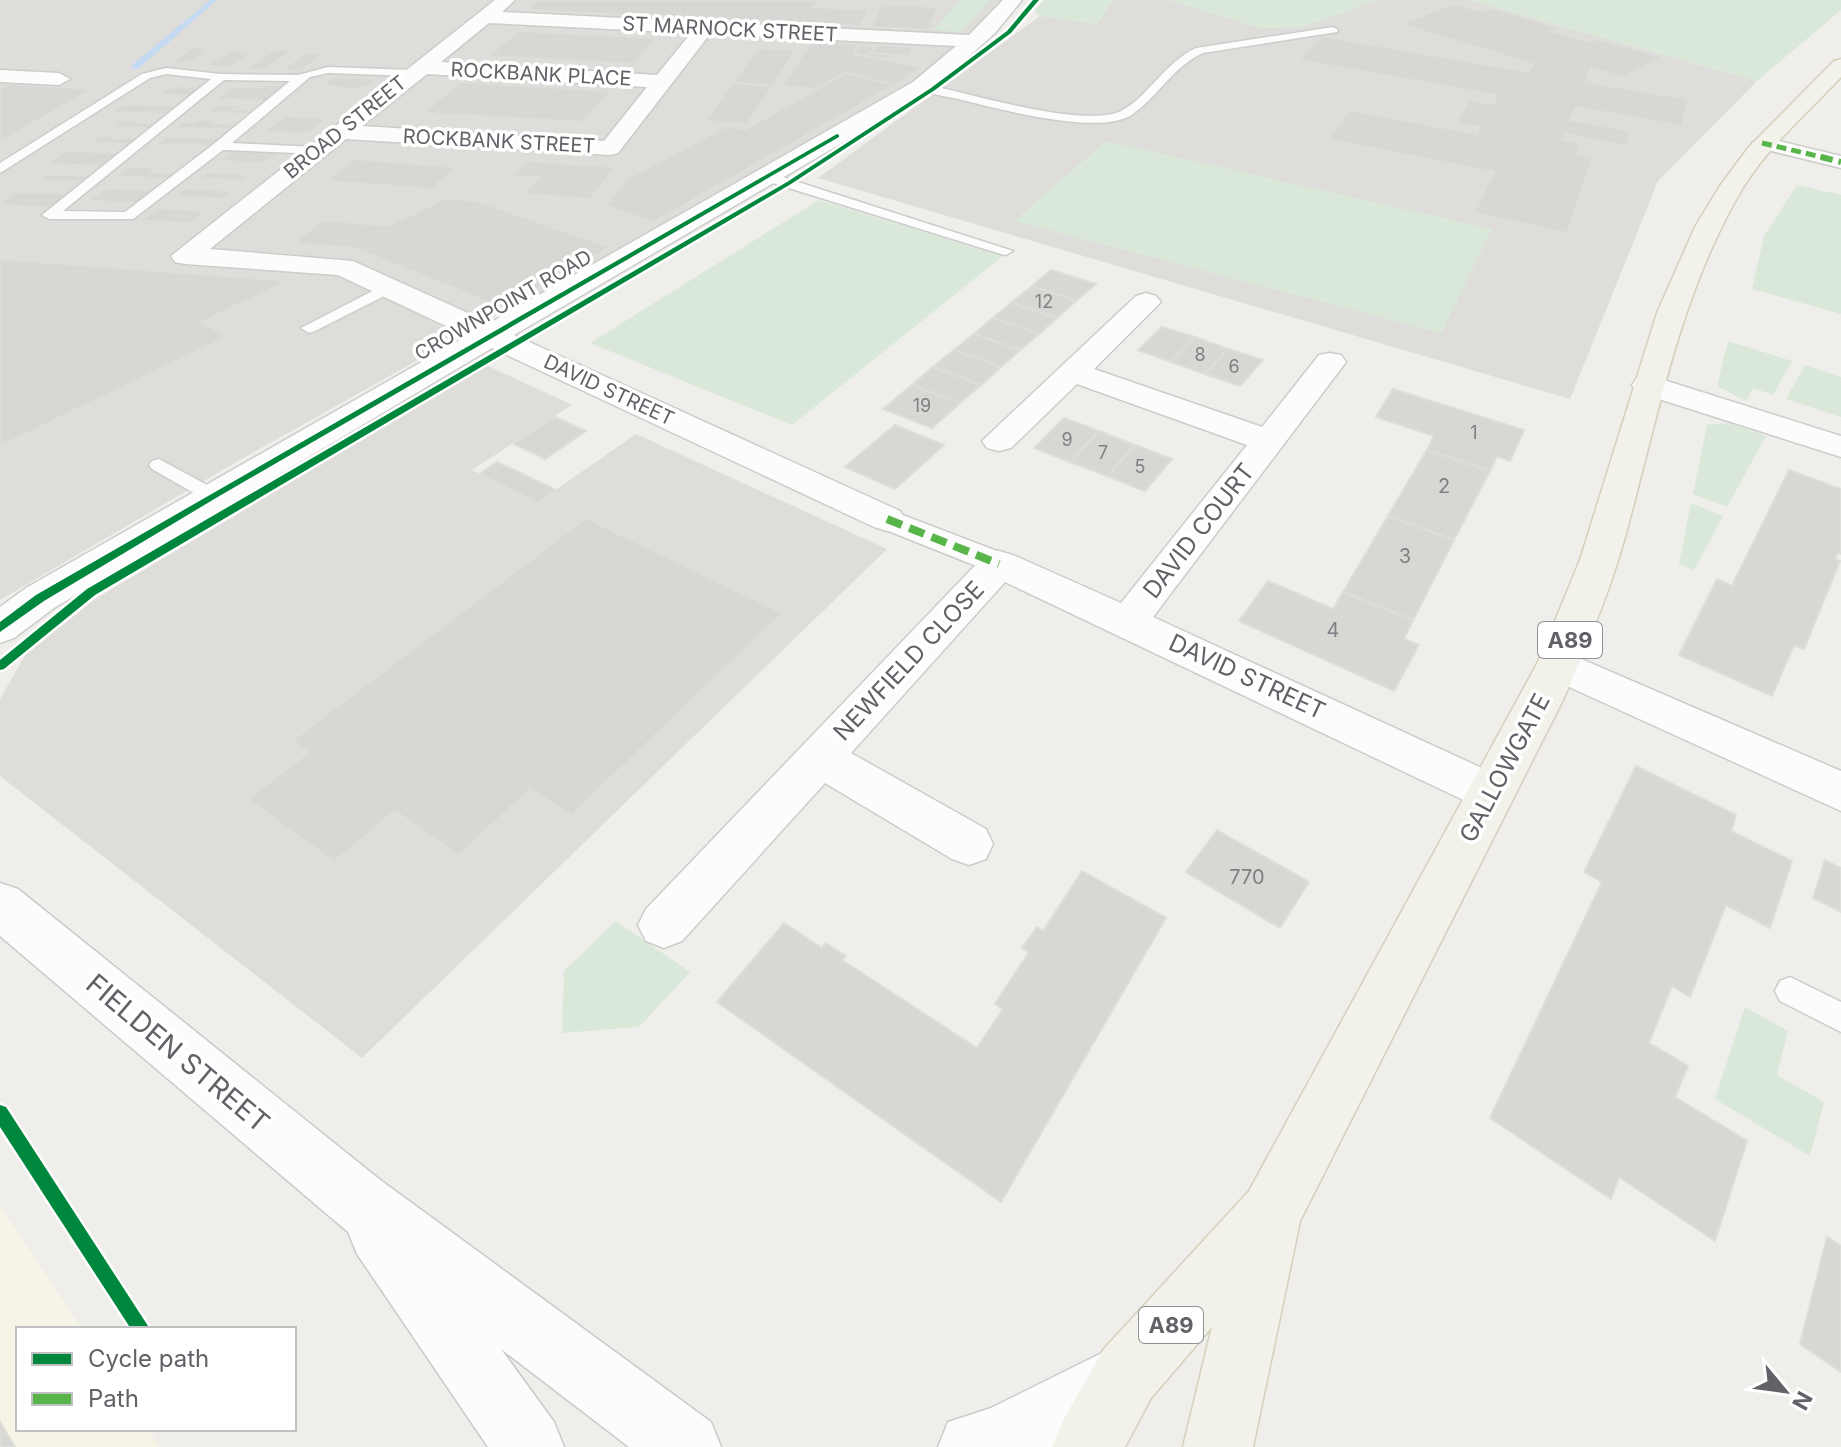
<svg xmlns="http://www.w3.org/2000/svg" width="1841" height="1447" font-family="Inter,sans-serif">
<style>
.commercial{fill:#f6f4e6}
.industrial{fill:#deddda}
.education{fill:#dfddd9}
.green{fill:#dae8d9}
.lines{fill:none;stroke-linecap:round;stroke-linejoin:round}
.stream{fill:#c4daf3;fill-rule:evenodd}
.building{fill:#d7d7d4;stroke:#deddd9;stroke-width:2}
.service-casing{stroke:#cccccb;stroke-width:3}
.pedestrian-casing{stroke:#cccccb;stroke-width:3}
.minor-casing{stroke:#cccccb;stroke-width:3}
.secondary-casing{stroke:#cacacb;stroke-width:3}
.primary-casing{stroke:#d4d0bb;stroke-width:3}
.service{fill:#fdfcfc;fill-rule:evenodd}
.pedestrian{fill:#fdfcfc;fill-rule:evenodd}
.minor{fill:#fdfcfc;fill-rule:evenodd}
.secondary{fill:#fdfcfc;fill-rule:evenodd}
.primary{fill:#f3f2ea;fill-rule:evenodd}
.quiet-far2{stroke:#58b549;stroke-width:5;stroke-dasharray:10 5;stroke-linecap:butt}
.quiet-far1{stroke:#58b549;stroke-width:6;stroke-dasharray:12 6;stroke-linecap:butt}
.quiet{stroke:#58b549;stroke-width:8;stroke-dasharray:16 8;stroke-linecap:butt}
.cycleway-casing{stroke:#fff;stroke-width:5}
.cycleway{fill:#00873e;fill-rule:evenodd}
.labels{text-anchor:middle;stroke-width:7;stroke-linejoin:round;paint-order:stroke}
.far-number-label{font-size:18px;fill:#7e8083}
.far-street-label{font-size:20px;fill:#606267;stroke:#fff}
.number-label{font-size:20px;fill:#7e8083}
.shield{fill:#fff;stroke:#909195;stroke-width:2}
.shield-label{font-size:22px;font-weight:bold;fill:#606267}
.street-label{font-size:24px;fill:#606267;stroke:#fff}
.near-street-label{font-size:28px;fill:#606267;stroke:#fff}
</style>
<rect width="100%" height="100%" fill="#efeeea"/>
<!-- commercial -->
<polygon class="commercial" points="0,1206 82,1329 18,1329 18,1429 148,1429 160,1447 0,1447"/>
<!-- industrial -->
<polygon class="industrial" points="0,0 1022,0 995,30 774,174 500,314 238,461 0,600"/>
<!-- education -->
<g class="education">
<polygon points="1113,0 1170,0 1260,28 1301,27 1378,0 1469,0 1757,81 1658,181 1570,399 818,178 1040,16 1097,24"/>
<polygon points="486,365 572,405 472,470 537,503 636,434 887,549 362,1058 0,776 0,699 26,654 95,599"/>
</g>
<!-- green -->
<g class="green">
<polygon points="960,0 990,0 961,32 934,30"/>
<polygon points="1044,0 1113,0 1097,24 1040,16 1034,11"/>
<polygon points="1170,0 1378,0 1301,27 1260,28"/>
<polygon points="1469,0 1841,0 1841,10 1757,81"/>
<polygon points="1106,141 1492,229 1441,333 1014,221"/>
<polygon points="1797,185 1841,195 1841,314 1752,289 1764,236"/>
<polygon points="819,200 1003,256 792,425 590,343"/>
<polygon points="1728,341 1792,361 1773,395 1753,388 1746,401 1717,386"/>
<polygon points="1805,365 1841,377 1841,417 1786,399"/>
<polygon points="1728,423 1766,436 1727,507 1693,494 1707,425"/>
<polygon points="1691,503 1723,516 1694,570 1679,564"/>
<polygon points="616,921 690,972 639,1027 562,1033 564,971"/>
<polygon points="1745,1007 1788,1031 1777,1075 1824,1102 1810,1156 1715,1099"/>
</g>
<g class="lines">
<!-- stream -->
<polygon class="stream" points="210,0 217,0 138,69 132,69 132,65"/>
</g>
<!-- building -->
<g class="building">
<polygon points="538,0 819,0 814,7 869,10 860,26 527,10"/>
<polygon points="882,4 938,7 928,30 871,27"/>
<polygon points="1453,4 1481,11 1490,8 1560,28 1552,31 1591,42 1597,39 1663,57 1622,77 1591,68 1586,82 1688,99 1682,126 1576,107 1570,120 1631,131 1627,146 1565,134 1562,140 1581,143 1577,154 1593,157 1567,233 1474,213 1494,172 1328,139 1350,110 1477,134 1480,127 1456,123 1469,100 1493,104 1497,95 1299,60 1321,36 1529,72 1533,64 1400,24"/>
<polygon points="518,31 657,38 634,64 489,56"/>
<polygon points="812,41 860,44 854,54 923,67 894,85 846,73 817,89 782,86"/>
<polygon points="859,45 875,46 871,53 889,54 885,59 854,54"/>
<polygon points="876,45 914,47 910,56 871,53"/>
<polygon points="194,47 204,47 199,51 209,51 194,61 167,65"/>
<polygon points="759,48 796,50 773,86 733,83"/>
<polygon points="275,50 293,50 264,70 246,69"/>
<polygon points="231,51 253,52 229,67 206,66"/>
<polygon points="307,52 325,53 300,71 282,70"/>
<polygon points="846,73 894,85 654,222 605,206 627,179 725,127 746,129"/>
<polygon points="335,76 377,79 365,87 353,90 322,84"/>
<polygon points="459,82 611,91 583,122 424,113"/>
<polygon points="733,83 773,86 747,124 705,121"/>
<polygon points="9,84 92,89 0,142 0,89"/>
<polygon points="267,85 285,85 270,101 215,99 232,87 264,87"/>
<polygon points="171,86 208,87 196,96 158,95"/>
<polygon points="123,104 184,106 173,114 110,113"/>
<polygon points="217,105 237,106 232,110 254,110 250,114 206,113"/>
<polygon points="286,116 310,117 328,119 308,133 262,132"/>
<polygon points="127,120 142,121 139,123 156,123 150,128 108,127"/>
<polygon points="198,120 218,120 214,123 241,124 234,129 175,128 182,122 193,123"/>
<polygon points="101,136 117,136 114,138 139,138 132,144 87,142"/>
<polygon points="166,137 224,138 215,146 156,144"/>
<polygon points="233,150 283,154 259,164 218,160"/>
<polygon points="66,151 124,153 107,166 47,164"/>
<polygon points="353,159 456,167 432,189 327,181"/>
<polygon points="526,161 616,167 590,199 523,194 539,177 511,176"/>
<polygon points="128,167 156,168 151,172 179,173 171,179 115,176"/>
<polygon points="207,172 252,175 243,181 199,178"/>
<polygon points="46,174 94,176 86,182 38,180"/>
<polygon points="106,188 154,190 136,203 88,201"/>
<polygon points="184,188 232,191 222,199 174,196"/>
<polygon points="15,192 66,192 63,194 72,194 53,208 0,205 0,202"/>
<polygon points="446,198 477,201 610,247 503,308 355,248 295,243 322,220 388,226"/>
<polygon points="157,208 206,211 190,223 140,221"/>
<polygon points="0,259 288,281 201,322 228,336 0,446"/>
<polygon points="1051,270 1096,284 1076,301 1032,286"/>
<polygon points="1032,286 1076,301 1057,318 1011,303"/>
<polygon points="1011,303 1057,318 1039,334 993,318"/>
<polygon points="993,318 1039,334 1020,350 974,334"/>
<polygon points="1162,327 1195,337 1171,362 1138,350"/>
<polygon points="974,334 1020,350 1001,367 954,350"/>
<polygon points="1195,337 1228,349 1205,374 1171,362"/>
<polygon points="1228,349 1263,360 1240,386 1205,374"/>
<polygon points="954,350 1001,367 981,385 933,367"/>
<polygon points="933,367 981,385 960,403 912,385"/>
<polygon points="912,385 960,403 932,428 883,409"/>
<polygon points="1393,389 1524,430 1510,461 1497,456 1490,471 1427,450 1434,436 1376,417"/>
<polygon points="555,417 586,431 545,459 514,444"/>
<polygon points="1064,418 1099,431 1070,462 1034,448"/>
<polygon points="895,425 944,445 895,489 845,467"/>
<polygon points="1099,431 1135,445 1107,476 1070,462"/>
<polygon points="1135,445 1172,459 1145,491 1107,476"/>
<polygon points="1427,450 1490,471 1454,540 1388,516"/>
<polygon points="497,462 556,490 538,503 479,474"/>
<polygon points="1789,470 1841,489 1841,554 1838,553 1835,559 1840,561 1804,649 1794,645 1772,696 1679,655 1717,579 1732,586"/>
<polygon points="1388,516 1454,540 1413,620 1343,592"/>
<polygon points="586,518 782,613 572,815 530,789 459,855 395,811 334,862 248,799 309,752 292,741"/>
<polygon points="1268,581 1333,609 1343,592 1413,620 1404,639 1419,645 1394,691 1239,621"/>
<polygon points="1636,766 1736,815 1731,831 1792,861 1770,928 1726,905 1690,997 1672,986 1649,1043 1688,1066 1675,1097 1747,1141 1715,1241 1619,1177 1611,1199 1490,1118 1602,882 1584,872"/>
<polygon points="1217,830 1309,882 1280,928 1186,872"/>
<polygon points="1825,860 1841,868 1841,912 1813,898"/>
<polygon points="1082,871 1166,918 1001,1202 717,1002 784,923 822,948 825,943 846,956 842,960 977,1048 1003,1009 995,1004 1029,952 1022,948 1037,927 1043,931"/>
<polygon points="1827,1237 1841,1246 1841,1372 1800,1344"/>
<polygon points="0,1422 15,1447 0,1447"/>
</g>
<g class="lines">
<!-- service casing -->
<g class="service-casing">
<g id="service">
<path d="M1333,27L1338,30L1337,32L1203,53C1174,66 1158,96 1133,114C1101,137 1000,109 962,100C948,96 927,95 915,87L921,83C963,92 1085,129 1121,111C1147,98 1165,62 1196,48Z"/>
<path d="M328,67L412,70L418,73L412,76L328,73L310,77L232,143L316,147L321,148V154L223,150L133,219H49L42,215L211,79L166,74L150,78L0,173V163L142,74L166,68L221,74L298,75ZM224,80L290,81L215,143L125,212L63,211Z"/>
<polygon points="763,174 773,174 1013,251 1006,255 1001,254 763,180"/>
<polygon points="388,283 396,288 394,291 315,331 309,333 301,328"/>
<polygon points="159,459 220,492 223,496 220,500 206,500 152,469 149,465 152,461"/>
<polygon points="1790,977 1841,1002 1841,1032 1780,1001 1775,991 1780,981"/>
</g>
</g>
<!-- pedestrian casing -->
<g class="pedestrian-casing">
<g id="pedestrian">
<polygon points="1762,137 1841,156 1841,168 1755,147 1752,143"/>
<polygon points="887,509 1010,556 1015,564 1010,572 999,575 876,526 872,519 876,512"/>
</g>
</g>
<!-- minor casing -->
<g class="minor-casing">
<g id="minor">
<path d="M495,0H515L502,12L969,35L1003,0H1022L995,33L929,92L514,335L900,511L905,519L900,527L887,531L874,527L492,348L54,608L14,638L0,643V607L26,588L467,336L338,275L185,264L175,262L171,256ZM489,23L691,33L657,75L441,62ZM710,34L956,46L913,82L490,323L353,261L210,249L346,139L610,155L618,153ZM427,74L647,87L604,141L362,126Z"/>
<polygon points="0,70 59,73 70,79 59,85 0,82"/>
<polygon points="1146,293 1156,296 1161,302 1094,369 1262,427 1319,355 1330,353 1341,355 1346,362 1153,617 1508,780 1515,793 1508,806 1492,812 1476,806 1005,582 851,753 986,829 993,844 986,859 969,865 952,859 825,783 682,941 664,948 646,941 638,925 646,909 985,555 999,551 1013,555 1121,603 1247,445 1077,384 1011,448 999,451 987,448 982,441 1136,296"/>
<polygon points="1648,375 1841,436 1841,457 1637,392 1632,385 1637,378"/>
<polygon points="1558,649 1841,771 1841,811 1543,675 1537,664 1543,653"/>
</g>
</g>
<!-- secondary casing -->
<g class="secondary-casing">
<g id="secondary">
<polygon points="0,883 18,889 379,1179 711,1422 721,1447 629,1447 501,1349 554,1422 564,1447 488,1447 357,1254 348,1232 0,936"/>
<polygon points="1126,1341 1150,1351 1160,1375 1150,1399 1059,1447 938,1447 948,1422 991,1408"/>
</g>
</g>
<!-- primary casing -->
<g class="primary-casing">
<path id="primary" d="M1841,59V77C1808,112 1770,145 1744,186C1679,294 1658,418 1625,537C1609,594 1586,649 1562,702L1300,1221L1253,1447H1183L1212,1327L1151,1398L1125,1447H1052L1062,1422L1103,1350L1249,1191L1538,662L1580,560L1657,313L1695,227L1720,186L1748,148L1834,61Z"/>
</g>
<!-- service -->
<use href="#service" class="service"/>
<!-- pedestrian -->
<use href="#pedestrian" class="pedestrian"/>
<!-- minor -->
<use href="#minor" class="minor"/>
<!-- secondary -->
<use href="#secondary" class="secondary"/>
<!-- primary -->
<use href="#primary" class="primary"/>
<!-- quiet-far2 -->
<polyline class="quiet-far2" points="1762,143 1830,159"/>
<!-- quiet-far1 -->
<polyline class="quiet-far1" points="1821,157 1841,162"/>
<!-- quiet -->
<polyline class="quiet" points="887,519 999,564"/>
<!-- cycleway casing -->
<g class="cycleway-casing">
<g id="cycleway">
<polygon points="1033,0 1039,0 1011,33 935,90 791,184 95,595 4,669 0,670 0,660 87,589 787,182 931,88 1007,31"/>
<polygon points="837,134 839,135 839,137 216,498 44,601 0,632 0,622 36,595"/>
<polygon points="0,1105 6,1107 150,1329 131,1329 0,1127"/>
</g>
</g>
<!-- cycleway -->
<use href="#cycleway" class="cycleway"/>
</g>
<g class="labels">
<!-- far-number labels -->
<g class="far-number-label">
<text x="1044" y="308">12</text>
<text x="1200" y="361">8</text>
<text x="1234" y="373">6</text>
<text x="922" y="412">19</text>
<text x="1474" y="439">1</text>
<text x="1067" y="446">9</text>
<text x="1103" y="459">7</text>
<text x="1140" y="473">5</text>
</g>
<!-- far-street labels -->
<g class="far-street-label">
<text transform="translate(730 29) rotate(3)" y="7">ST MARNOCK STREET</text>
<text transform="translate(541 74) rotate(3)" y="7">ROCKBANK PLACE</text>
<text transform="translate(345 127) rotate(-39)" y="7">BROAD STREET</text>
<text transform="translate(499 141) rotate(3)" y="7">ROCKBANK STREET</text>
<text transform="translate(503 305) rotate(-30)" y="7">CROWNPOINT ROAD</text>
<text transform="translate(609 390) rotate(25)" y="7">DAVID STREET</text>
</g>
<!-- number labels -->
<g class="number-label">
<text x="1444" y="493">2</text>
<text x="1405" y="563">3</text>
<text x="1333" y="637">4</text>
<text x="1247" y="884">770</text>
</g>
<!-- shield labels -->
<g class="shield">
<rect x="1538" y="622" width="64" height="36" rx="6"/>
<rect x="1139" y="1307" width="64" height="36" rx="6"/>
</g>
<g class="shield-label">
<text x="1570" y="648">A89</text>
<text x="1171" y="1333">A89</text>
</g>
<!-- street labels -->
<g class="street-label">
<text transform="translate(1199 531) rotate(-52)" y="8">DAVID COURT</text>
<text transform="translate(909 661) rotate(-47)" y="8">NEWFIELD CLOSE</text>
<text transform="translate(1247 677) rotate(25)" y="8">DAVID STREET</text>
<text transform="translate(1505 768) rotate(-62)" y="8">GALLOWGATE</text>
</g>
<!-- near-street labels -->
<g class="near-street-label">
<text transform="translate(178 1053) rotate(40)" y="10">FIELDEN STREET</text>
</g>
</g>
<!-- legend -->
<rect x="16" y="1327" width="280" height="104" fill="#ffffff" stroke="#bfc0c2" stroke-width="2"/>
<rect x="32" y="1353" width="40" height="12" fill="#00873e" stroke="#bfc0c2" stroke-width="2"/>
<text x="88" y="1367" font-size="24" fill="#606267">Cycle path</text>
<rect x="32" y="1393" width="40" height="12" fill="#58b549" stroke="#bfc0c2" stroke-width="2"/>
<text x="88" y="1407" font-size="24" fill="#606267">Path</text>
<!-- north arrow -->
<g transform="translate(1785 1391) rotate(119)" stroke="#ffffff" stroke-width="6" paint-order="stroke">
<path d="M0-6L14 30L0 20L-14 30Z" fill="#606267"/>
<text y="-12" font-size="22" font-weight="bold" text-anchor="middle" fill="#606267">N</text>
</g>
</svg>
